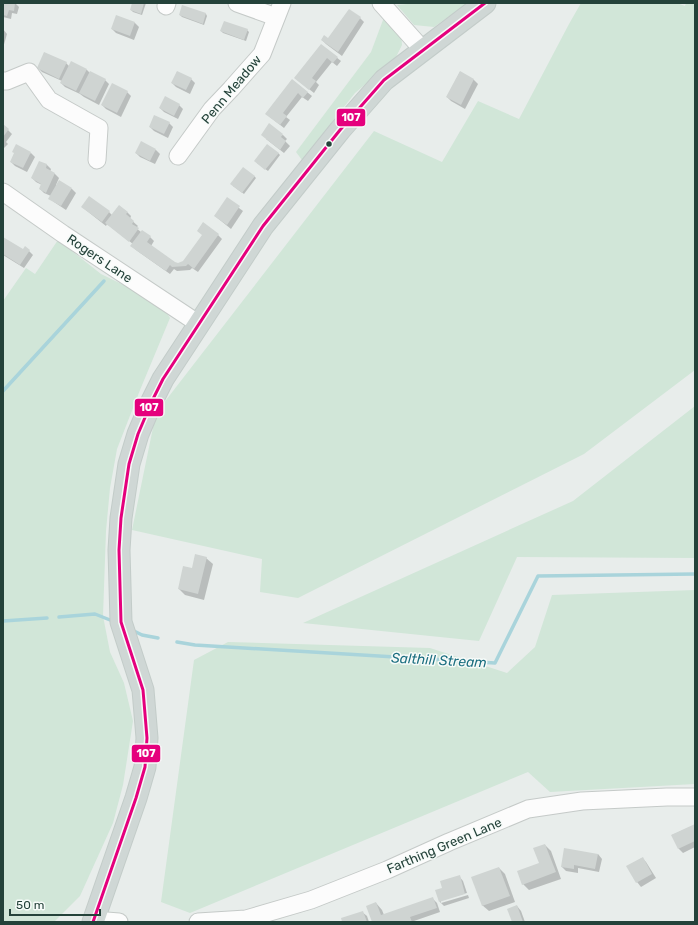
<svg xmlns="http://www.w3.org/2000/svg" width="698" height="925" font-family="Rubik,sans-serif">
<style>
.green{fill:#d1e6d8}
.shadow{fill:#0003}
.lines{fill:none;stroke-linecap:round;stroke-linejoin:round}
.stream{stroke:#a9d4db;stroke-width:3.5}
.building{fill:#cfd4d2}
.minor-casing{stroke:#c5cac8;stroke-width:19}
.major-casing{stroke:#c3ccc9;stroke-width:23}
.minor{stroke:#fcfcfc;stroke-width:17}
.major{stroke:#cfd7d5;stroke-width:21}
.bus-1-casing{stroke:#f7fbf9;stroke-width:6}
.bus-1{stroke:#e5007d;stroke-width:3}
.bus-dot{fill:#24423a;stroke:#f7fbf9;stroke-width:1.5}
.labels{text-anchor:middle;stroke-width:3;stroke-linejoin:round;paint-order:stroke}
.street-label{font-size:13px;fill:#24423a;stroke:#f7fbf9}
.water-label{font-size:14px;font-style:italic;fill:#1c6f80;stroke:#f7fbf9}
.line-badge{stroke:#f7fbf9;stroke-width:1.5}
.badge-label{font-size:11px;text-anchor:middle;font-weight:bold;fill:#fff}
</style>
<rect width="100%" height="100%" fill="#e8edeb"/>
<!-- green -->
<g class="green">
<polygon points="417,3 468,3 434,27 414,25 397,5"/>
<polygon points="581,3 677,3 685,6 686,3 695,3 695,370 584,454 298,598 260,592 262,559 132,530 156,413 374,131 442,162 478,101 519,119 569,24"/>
<polygon points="387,15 401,33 402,45 395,59 355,93 302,160 296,152 371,52 383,20"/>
<polygon points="58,240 101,274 138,292 164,309 170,318 140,390 117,449 110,488 106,531 103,616 110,652 124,683 133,721 123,785 113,823 80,896 54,922 3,922 3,301 26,268 35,274"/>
<polygon points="695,406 695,558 517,557 479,641 303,623 573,501"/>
<polygon points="695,590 695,784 550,792 528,772 190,913 161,902 194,660 228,642 430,648 507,673 535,647 552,595"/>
</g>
<!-- shadow -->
<g class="shadow">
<polygon points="3,3 15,3 19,7 17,14 12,13 11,19 3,17"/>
<polygon points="133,3 146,3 142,15 133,12 131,10"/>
<polygon points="206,14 207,16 204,25 182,17 180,15"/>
<polygon points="117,17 135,23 139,27 134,40 116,33 112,29"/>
<polygon points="360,18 364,22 342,56 326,44 322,40 328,39"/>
<polygon points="3,29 7,34 3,48"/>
<polygon points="247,30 249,32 246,41 223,33 221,31"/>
<polygon points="321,45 341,61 337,66 332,62 316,82 319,85 314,93 300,82"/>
<polygon points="66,63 69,66 87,70 90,73 105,80 109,84 99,105 84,97 80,94 65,87 61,83 62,81 42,72 38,68"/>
<polygon points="177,72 191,79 195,83 190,94 176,87 172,83"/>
<polygon points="460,72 474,80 478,84 465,109 451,101 447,97"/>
<polygon points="292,80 312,96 308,101 302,97 286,117 290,120 284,128 270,117"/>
<polygon points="127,92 131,96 121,117 106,109 102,105"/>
<polygon points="179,105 183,109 178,119 164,112 160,108"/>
<polygon points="169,123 173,127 168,138 154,131 150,127"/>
<polygon points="3,125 12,134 6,142 8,144 3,149"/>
<polygon points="283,135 287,139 285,141 290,146 284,153 266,139"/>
<polygon points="156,150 160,154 155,164 140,157 136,153"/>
<polygon points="31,153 35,157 27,172 15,166 11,162"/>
<polygon points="278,153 280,155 268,171 257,163"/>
<polygon points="40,162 47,165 51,169 50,172 55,174 59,178 56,185 72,189 76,193 66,210 54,202 50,198 51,196 44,193 40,189 42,185 36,182 32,178"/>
<polygon points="254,176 256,178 244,194 233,186"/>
<polygon points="227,199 243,211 231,229 215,216"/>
<polygon points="82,207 109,212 112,215 127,212 131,216 130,219 138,226 136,228 141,232 150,237 154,241 151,246 175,263 178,264 184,262 218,235 222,239 198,272 192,268 190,270 177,271 174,269 170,274 136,250 132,246 133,244 107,224 106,226"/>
<polygon points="3,238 23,251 29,251 33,255 24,268 3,255"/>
<polygon points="206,558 213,564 204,600 185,595 179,589 192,569"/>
<polygon points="695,825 695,847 683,853 679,849 672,835"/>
<polygon points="545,845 551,851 561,879 529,890 523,884 540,864"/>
<polygon points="598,854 602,859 599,872 578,868 578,873 566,871 562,867"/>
<polygon points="642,858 646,862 656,878 641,887 637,882 628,866"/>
<polygon points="499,868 505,874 515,902 489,911 482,905"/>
<polygon points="459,876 463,881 467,893 441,900 441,903 468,895 469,898 444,906 440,902 443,889"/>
<polygon points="433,899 437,903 440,912 414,921 414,922 373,922 376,903 382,910 384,915"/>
<polygon points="517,906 521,911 525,922 513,922"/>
<polygon points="362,912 367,916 369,922 343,922"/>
</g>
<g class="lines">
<!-- stream -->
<g class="stream">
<polyline points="3,391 104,281"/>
<polyline points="59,617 95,614 110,620"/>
<polyline points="3,621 47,618"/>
<polyline points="134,631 142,635 158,638"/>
<polyline points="177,642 195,645 495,663 538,576 695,574"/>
</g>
</g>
<!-- building -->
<g class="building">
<polygon points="3,3 15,3 14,11 9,10 7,16 3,15"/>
<polygon points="132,3 144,3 141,14 130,10"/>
<polygon points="182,5 206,13 203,24 179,15"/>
<polygon points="349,9 361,17 338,52 321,40 324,35 328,38"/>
<polygon points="116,15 135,22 130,36 111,29"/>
<polygon points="224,21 248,29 244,40 220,31"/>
<polygon points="321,44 338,57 333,63 327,58 312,78 316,81 309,90 294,78"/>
<polygon points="44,52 67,62 59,79 37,68"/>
<polygon points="71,61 87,69 76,91 60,83"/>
<polygon points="90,71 106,79 95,101 79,93"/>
<polygon points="177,71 192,78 186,90 171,83"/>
<polygon points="460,71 474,79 461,105 446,97"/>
<polygon points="292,79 308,92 303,98 298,93 283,113 287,116 280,125 265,114"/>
<polygon points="112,83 128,91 117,113 101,105"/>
<polygon points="165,96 180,104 174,116 159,108"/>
<polygon points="154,115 170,122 164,134 149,127"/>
<polygon points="269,123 283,134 281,137 286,141 280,150 261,135"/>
<polygon points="3,124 9,129 3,137"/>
<polygon points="141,141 156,149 150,161 135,153"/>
<polygon points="16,144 31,152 23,168 10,162 14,153 12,152"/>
<polygon points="267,144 279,153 265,170 254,161"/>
<polygon points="39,161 47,164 46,168 55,173 46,193 39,189 41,184 31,178"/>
<polygon points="243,167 255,176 242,193 230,184"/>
<polygon points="59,180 72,188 61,206 48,199"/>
<polygon points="89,196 110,211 102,222 81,207"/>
<polygon points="227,197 240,206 227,225 214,216"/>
<polygon points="119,205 128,212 126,214 134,221 132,224 139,228 129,242 105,223"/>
<polygon points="203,222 219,234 194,269 188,264 186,266 172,267 170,265 166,271 130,246 142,230 151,236 147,242 175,262 178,263 183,261 202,235 197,231"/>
<polygon points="3,237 23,249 25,246 30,250 20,265 3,254"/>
<polygon points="195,554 207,557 198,594 178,589 183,566 192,568"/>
<polygon points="695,824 695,841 678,849 671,835"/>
<polygon points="545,844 556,872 522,885 517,871 539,863 533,848"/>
<polygon points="564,848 598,854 595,869 574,865 574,869 561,867"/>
<polygon points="643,857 652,874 636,883 626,866"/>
<polygon points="499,867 510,896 482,906 471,877"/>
<polygon points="460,875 465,894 439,902 435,890 442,888 440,881"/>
<polygon points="433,897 437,908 410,917 412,922 372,922 366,906 376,902 381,915"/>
<polygon points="517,905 523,922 512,922 507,909"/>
<polygon points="363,911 367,922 342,922 341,918"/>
</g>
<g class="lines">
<!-- minor casing -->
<g class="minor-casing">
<g id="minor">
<polyline points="237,3 276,17"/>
<polyline points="381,3 423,50"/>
<polyline points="166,6 167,3"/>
<polyline points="3,81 7,81 29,72 49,100 99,128 97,160"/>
<polyline points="178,156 212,109 231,89 262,54 282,3"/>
<polyline points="3,192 63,234 199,324"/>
<polyline points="94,920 119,922"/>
<polyline points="198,922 246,919 311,900 387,870 449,842 528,809 582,801 667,797 695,797"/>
</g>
</g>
<!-- major casing -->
<g class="major-casing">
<polyline id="major" points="93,922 136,798 145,767 147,738 143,690 121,622 119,550 121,518 129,464 138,434 152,401 163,379 199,324 263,226 340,130 384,80 485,3"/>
</g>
<!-- minor -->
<use href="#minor" class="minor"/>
<!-- major -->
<use href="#major" class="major"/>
<!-- bus-1 casing -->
<g class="bus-1-casing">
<polyline id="bus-1" points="93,922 136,798 145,767 147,738 143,690 121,622 119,550 121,518 129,464 138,434 152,401 163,379 263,226 340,130 384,80 485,3"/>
</g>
<!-- bus-1 -->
<use href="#bus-1" class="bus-1"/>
</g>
<!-- markers -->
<circle class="bus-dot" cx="329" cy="144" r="3.5"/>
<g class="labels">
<!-- street labels -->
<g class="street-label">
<text transform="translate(231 89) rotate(-50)" y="5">Penn Meadow</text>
<text transform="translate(100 258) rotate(34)" y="5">Rogers Lane</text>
<text transform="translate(444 845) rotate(-23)" y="5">Farthing Green Lane</text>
</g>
<!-- water labels -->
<g class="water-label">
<text transform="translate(439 660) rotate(3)" y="5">Salthill Stream</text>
</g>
</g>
<g class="line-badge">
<rect x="336" y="108" width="30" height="19" rx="4" fill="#e5007d"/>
<rect x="134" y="398" width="30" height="19" rx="4" fill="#e5007d"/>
<rect x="131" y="744" width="30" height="19" rx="4" fill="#e5007d"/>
</g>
<g class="badge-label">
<text x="351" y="121">107</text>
<text x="149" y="411">107</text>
<text x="146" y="757">107</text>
</g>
<!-- border -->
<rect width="698" height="925" fill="none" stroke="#24423a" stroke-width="8"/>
<!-- scale -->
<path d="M10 909v6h90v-6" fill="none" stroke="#24423a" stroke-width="2"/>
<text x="16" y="909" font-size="12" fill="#24423a" stroke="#f7fbf9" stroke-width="3" paint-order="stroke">50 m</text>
</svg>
